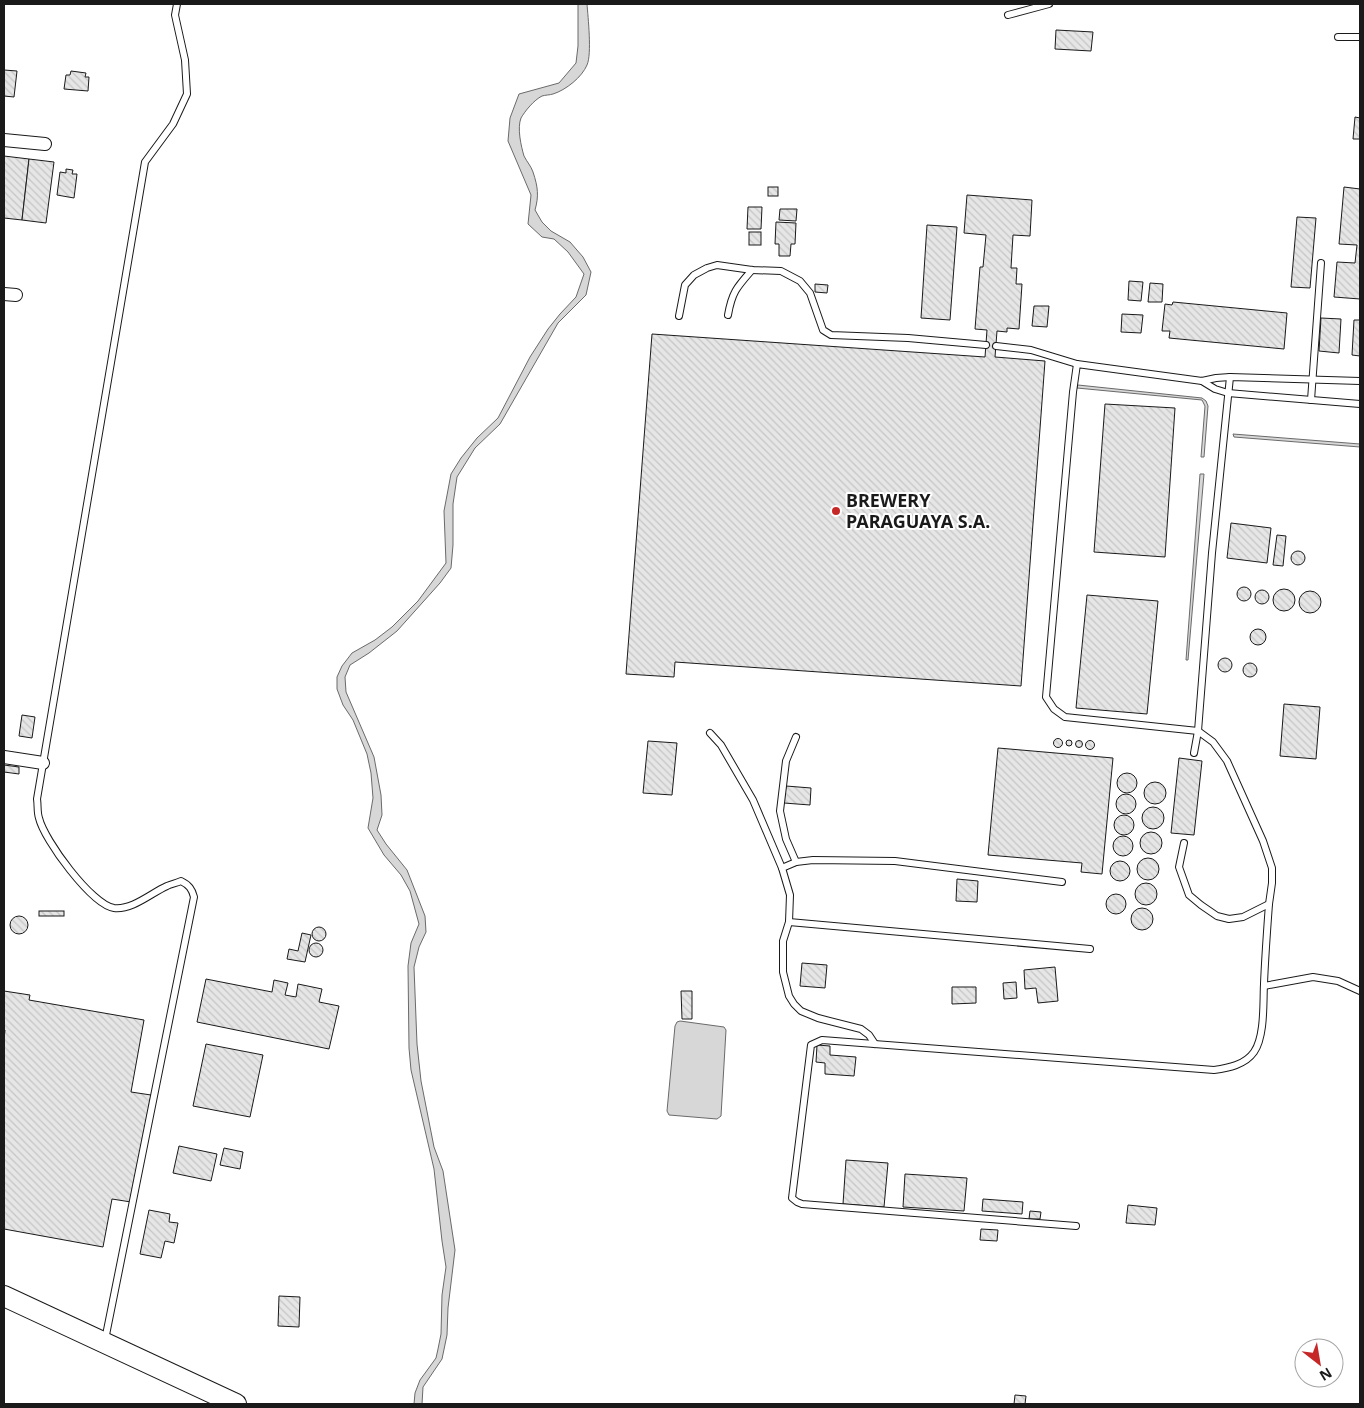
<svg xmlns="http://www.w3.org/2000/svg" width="1364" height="1408" font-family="'Noto Sans',sans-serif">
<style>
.water{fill:#d7d7d7;stroke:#6a6a6a}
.building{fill:url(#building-back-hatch);stroke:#1a1a1a}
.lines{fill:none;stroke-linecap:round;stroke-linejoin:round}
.service-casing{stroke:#1a1a1a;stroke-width:8}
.minor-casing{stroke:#1a1a1a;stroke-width:14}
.trunk-casing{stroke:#1a1a1a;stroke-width:22}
.service{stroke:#fff;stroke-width:6}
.minor{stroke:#fff;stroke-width:12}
.trunk{stroke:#fff;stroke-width:20}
.poi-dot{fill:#c62828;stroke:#fff;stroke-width:2}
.labels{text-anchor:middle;stroke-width:4;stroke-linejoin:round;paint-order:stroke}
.poi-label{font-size:18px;font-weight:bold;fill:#1a1a1a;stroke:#fff;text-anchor:start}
</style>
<defs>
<pattern id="building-back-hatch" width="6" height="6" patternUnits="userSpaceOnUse" patternTransform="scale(1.25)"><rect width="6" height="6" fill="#e6e6e6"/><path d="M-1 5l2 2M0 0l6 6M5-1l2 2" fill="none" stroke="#c5c5c5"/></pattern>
</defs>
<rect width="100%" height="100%" fill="#fff"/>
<!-- water -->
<g class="water">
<path d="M578,4H587C588,17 592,54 587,65C582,77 566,90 553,94C550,95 545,95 542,96C534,100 525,111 521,118C517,128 521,146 524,156C527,162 531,166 533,172C538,187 539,196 535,210L542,222L551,231L570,242L583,257L591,272L586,295L558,323L500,424L475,448L457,477L453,504V545L451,568L440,583L397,631L369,653L350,665L345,677L346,692L374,757L381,795L382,815L377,830L386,844L407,870L425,916L426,932L419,947L414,967L417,1044L421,1081L434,1147L443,1171L455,1250L448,1308L447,1335L442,1359L423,1387L422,1404H414L415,1393L420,1380L436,1358L438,1349L441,1334L442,1295L446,1267L442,1241L434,1169L411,1070L409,1048L408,966L411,943L419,924L410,891L401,875L384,855L368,828L373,798L371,773L367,754L353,720L343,705L337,689V677L342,666L352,653L375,640L392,627L418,601L446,563L444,511L451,474L461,458L477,438L498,418L530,357L548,329L560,314L576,297L584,274L568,252L554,239L542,237L528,224L531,195L508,141L510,118L519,94L559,83L576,63L578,46Z"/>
<polygon points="1078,385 1202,398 1206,401 1208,406 1204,457 1201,457 1205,406 1202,400 1077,388"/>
<polygon points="1233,434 1360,444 1360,447 1234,437"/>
<polygon points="1200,474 1204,474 1188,660 1186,660"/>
<polygon points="680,1021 724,1027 726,1030 721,1116 717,1119 669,1115 667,1111 675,1026 677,1022"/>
</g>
<!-- building -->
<g class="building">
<polygon points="1056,30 1093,32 1091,51 1055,49"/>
<polygon points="4,70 17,71 14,97 4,96"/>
<polygon points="71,71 86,73 85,77 89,77 88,91 64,89 66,75 70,75"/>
<polygon points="1355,117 1360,118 1360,139 1353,139"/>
<polygon points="4,156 29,159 22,220 4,218"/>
<polygon points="29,159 54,162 46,223 22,220"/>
<polygon points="66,169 73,170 72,174 77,174 74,198 57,195 60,172 66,173"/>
<rect x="768" y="187" width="10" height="9"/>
<polygon points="1344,187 1360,189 1360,299 1334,297 1337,262 1355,263 1357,245 1339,244"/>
<polygon points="967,195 1032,200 1030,236 1013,235 1011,268 1017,268 1016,284 1022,284 1019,329 1007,328 1007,332 997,331 995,357 1045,361 1021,686 675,662 674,677 626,674 652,334 985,357 987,330 975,329 980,267 983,267 986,235 964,233"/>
<polygon points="748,207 762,207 761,229 747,229"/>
<polygon points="780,209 797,209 796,221 779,220"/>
<polygon points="1297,217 1316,218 1310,288 1291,287"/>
<polygon points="776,222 796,223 795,244 791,244 790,256 779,256 779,244 775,244"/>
<polygon points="927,225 957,227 950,320 921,318"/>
<rect x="749" y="232" width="12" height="13"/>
<polygon points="1129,281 1143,282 1141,301 1128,300"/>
<polygon points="1150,283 1163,284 1162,302 1148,302"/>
<polygon points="815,284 828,285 827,293 815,292"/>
<polygon points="1173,302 1287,313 1284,349 1169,338 1170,331 1162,331 1165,304 1172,305"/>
<polygon points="1034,306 1049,306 1047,327 1032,326"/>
<polygon points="1122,314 1143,315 1141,333 1121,332"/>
<polygon points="1321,318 1341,319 1339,353 1319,351"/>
<polygon points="1354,320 1360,320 1360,356 1352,355"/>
<polygon points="1105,404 1175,408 1165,557 1094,552"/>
<polygon points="1231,523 1271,528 1267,563 1227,558"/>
<polygon points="1277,535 1286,536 1283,566 1273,565"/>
<circle cx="1298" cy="558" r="7"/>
<circle cx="1244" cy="594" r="7"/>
<circle cx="1284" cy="600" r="11"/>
<circle cx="1262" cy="597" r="7"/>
<circle cx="1310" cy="602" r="11"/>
<polygon points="1087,595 1158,601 1147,714 1076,708"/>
<circle cx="1258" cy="637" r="8"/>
<circle cx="1225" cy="665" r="7"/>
<circle cx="1250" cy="670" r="7"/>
<polygon points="1284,704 1320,707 1316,759 1280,756"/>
<polygon points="22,715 35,717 32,738 19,736"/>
<circle cx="1058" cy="743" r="4.5"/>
<circle cx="1069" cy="743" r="3"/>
<circle cx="1079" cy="744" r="3.5"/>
<circle cx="1090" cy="745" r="4.5"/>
<polygon points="648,741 677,743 672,795 643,793"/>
<polygon points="998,748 1113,758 1102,874 1081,872 1082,863 988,855"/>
<polygon points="1179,758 1202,761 1194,835 1171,833"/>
<polygon points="4,765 19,767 19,774 4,772"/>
<circle cx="1127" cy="783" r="10"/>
<circle cx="1155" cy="793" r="11"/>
<polygon points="786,786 811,788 810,805 784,803"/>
<circle cx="1126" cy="804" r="10"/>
<circle cx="1153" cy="818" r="11"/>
<circle cx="1124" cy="825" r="10"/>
<circle cx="1151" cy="843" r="11"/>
<circle cx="1123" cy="846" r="10"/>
<circle cx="1148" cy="869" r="11"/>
<circle cx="1120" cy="871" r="10"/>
<polygon points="957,879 978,881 977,902 956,901"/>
<circle cx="1146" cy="894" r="11"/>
<circle cx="1116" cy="904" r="10"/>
<circle cx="1142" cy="919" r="11"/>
<rect x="39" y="911" width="25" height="5"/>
<circle cx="19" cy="925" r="9"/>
<circle cx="319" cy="934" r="7"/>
<polygon points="302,933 311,935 305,962 287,959 289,949 298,951"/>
<circle cx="316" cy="950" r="7"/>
<polygon points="802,963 827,965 825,988 800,986"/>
<polygon points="1055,967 1058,1001 1038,1003 1036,988 1025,989 1024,970"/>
<polygon points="206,979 272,992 274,980 288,983 285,995 296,997 298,984 322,989 319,1002 339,1006 329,1049 197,1022"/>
<polygon points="1016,982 1017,998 1004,999 1003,983"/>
<polygon points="952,987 976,987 976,1003 952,1004"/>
<polygon points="4,991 30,995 29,1000 144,1020 131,1092 151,1095 131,1202 112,1199 103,1247 4,1229 4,1039 5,1030 4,1030"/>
<polygon points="681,991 692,991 692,1019 682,1019"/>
<polygon points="206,1044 263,1055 250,1117 193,1106"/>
<polygon points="817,1045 830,1046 830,1055 856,1057 854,1076 825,1074 825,1063 816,1062"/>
<polygon points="179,1146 217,1154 211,1181 173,1173"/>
<polygon points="224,1148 243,1152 240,1169 220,1165"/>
<polygon points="846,1160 888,1163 884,1207 843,1204"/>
<polygon points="905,1174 967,1178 964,1211 903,1207"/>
<polygon points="983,1199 1023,1202 1022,1214 982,1211"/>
<polygon points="1128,1205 1157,1208 1155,1225 1126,1223"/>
<polygon points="149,1210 170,1214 169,1222 178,1223 174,1243 165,1241 161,1258 140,1254"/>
<polygon points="1030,1211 1041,1212 1040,1219 1029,1219"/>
<polygon points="981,1229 998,1230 997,1241 980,1240"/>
<polygon points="279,1296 300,1297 299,1327 278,1326"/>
<polygon points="1015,1395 1026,1396 1025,1404 1014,1404"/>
</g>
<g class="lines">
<!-- service casing -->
<g class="service-casing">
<g id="service">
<polyline points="1008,15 1049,4"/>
<polyline points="1338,37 1360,37"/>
<path d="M728,315C732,292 737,287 752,270"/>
<polyline points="679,316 685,285 694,275 707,268 717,265 752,270 781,271 800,281 810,293 823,330 831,335 908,338 986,345"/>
<polyline points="996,346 1031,350 1077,364"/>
<polyline points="1202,381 1215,389 1228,393 1360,404"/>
<polyline points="1311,400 1321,263"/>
<polyline points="710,733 721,745 753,800 782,868 790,895 789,922 783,941 783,972 789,996 794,1004 801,1011 818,1018 861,1029 869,1035 875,1044"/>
<polyline points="1194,753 1198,731 1212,553 1230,377"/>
<polyline points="1184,843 1179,867 1189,895 1201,905 1217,916 1229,919 1243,917 1269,904 1272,883 1272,868 1263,841 1227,761 1213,742 1198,731 1065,717 1054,709 1046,697 1073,392 1077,364 1202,381 1216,378 1230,377 1360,381"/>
<polyline points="796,862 786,839 780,811 786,761 796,737"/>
<polyline points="782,868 796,862 813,860 895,861 1062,882"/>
<polyline points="789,922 1090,949"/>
<polyline points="1264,986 1313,977 1338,981 1360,991"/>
<path d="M1076,1226L802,1204L797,1202L792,1198L811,1045L822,1040L1214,1070C1228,1068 1245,1065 1254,1052C1265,1036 1263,1003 1264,984C1265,958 1267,931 1269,904"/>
<path d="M105,1340L194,897C192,889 189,885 181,881C177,883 171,884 167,886C151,893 133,910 114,908C92,905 44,840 39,818C37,812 38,805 37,799L145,162L173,124L187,94L185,60L175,15L177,4"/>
</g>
</g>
<!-- minor casing -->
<g class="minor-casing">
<g id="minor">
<polyline points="4,140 45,144"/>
<polyline points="4,294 16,295"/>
<polyline points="4,757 43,763"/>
</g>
</g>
<!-- trunk casing -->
<g class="trunk-casing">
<polyline id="trunk" points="4,1296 236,1404"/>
</g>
<!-- service -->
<use href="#service" class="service"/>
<!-- minor -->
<use href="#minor" class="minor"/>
<!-- trunk -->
<use href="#trunk" class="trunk"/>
</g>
<!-- markers -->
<circle class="poi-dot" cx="836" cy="511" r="5"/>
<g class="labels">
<!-- poi labels -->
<g class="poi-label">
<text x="846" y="507">BREWERY<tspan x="846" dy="21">PARAGUAYA S.A.</tspan></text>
</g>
</g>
<!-- border -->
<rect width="1364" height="1408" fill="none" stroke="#1a1a1a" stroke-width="10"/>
<!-- north arrow -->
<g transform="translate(1319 1363) rotate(149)"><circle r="24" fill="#ffffff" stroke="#a3a3a3"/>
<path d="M0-4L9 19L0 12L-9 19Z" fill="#c62828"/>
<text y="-8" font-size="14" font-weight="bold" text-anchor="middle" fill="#1a1a1a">N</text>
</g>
</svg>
